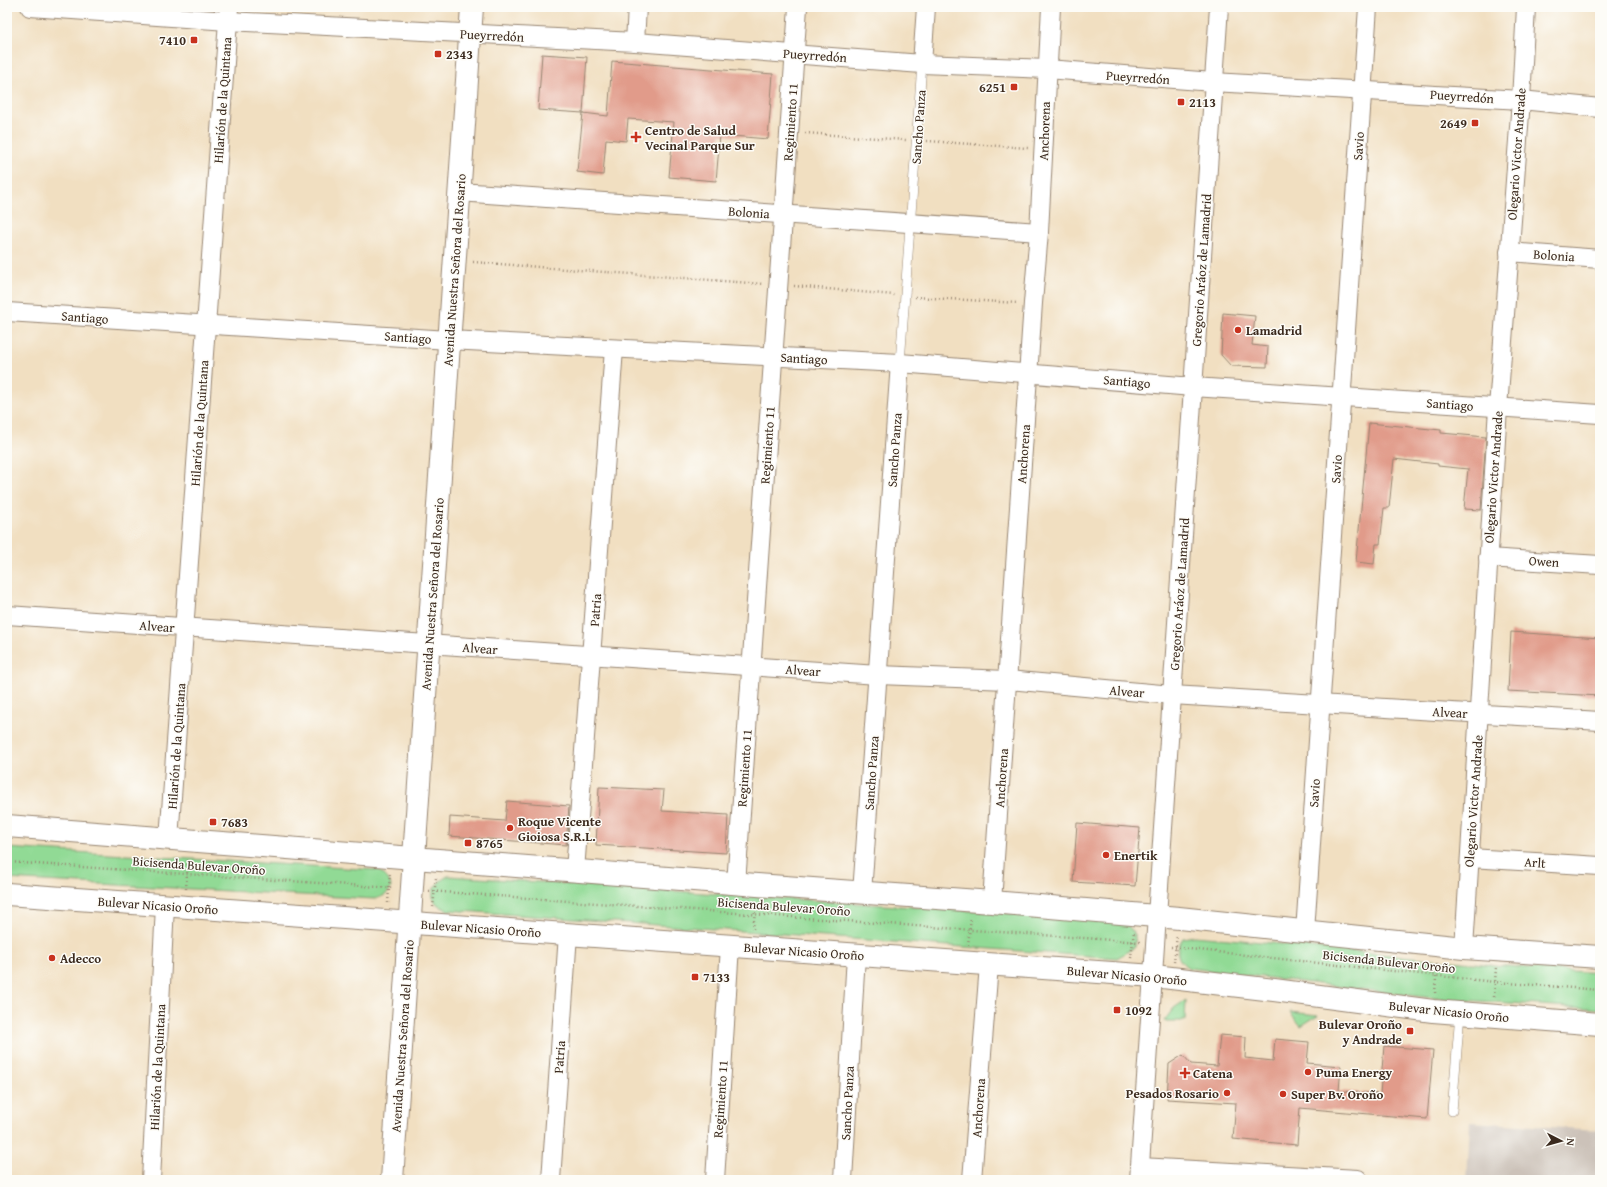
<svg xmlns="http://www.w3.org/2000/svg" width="1607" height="1187" font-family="'Gentium Book Plus',serif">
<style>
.industrial{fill:#ccc2b9}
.green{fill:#91da95;stroke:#66825a}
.building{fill:#e19b8a}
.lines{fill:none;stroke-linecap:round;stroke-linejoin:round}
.service-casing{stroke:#968470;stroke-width:10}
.minor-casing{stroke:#968470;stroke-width:20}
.tertiary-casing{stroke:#968470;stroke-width:24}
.primary-casing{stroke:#968470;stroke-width:24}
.path{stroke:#968470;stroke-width:2.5;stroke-dasharray:1 3;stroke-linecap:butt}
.service{stroke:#fff;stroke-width:9}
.minor{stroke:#fff;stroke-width:18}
.tertiary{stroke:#fff;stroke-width:22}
.primary{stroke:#fff;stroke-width:22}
.poi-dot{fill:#c8321e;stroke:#fdfcf7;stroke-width:1.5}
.labels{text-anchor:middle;stroke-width:3;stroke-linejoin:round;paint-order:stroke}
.street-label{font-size:13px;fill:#3b2a1e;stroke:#fdfcf7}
.poi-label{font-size:13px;font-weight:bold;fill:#3b2a1e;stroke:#fdfcf7;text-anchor:start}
</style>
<rect width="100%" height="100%" fill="#fdfcf7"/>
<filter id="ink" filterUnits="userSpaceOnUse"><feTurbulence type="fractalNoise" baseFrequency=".025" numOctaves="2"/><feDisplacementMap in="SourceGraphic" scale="8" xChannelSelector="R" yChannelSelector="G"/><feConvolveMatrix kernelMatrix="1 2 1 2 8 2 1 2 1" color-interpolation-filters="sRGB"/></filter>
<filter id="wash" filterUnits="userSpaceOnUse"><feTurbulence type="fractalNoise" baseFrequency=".012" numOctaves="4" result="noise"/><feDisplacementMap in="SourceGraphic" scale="16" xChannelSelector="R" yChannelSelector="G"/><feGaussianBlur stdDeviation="0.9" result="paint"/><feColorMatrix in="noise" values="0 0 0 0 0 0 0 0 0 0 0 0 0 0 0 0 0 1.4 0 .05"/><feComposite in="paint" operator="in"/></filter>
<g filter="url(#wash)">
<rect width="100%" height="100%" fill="#f1dfc1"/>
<!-- industrial -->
<polygon class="industrial" points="1470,1122 1600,1130 1600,1180 1467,1180"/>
<!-- green -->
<g class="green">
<path d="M7,848L378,870C395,882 396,893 375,899L7,879Z"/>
<path d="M448,876L1122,921C1132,929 1137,934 1135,947L1117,958L448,910C426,902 429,886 448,876Z"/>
<path d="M1194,936C1329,947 1464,965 1600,973V1009L1433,998L1189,968C1177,961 1174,950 1183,938Z"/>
<polygon points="1186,1000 1185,1021 1164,1021 1174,1008"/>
<polygon points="1290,1012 1318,1015 1301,1026"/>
</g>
<g id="blocks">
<!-- building -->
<g class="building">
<polygon points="542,54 587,57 583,113 538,110"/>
<polygon points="612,61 773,74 768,139 720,135 716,181 669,177 674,122 628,119 626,141 606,139 603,175 577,172 583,113 608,116"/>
<polygon points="1223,313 1255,316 1252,345 1268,347 1267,367 1231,366 1221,355"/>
<polygon points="1369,423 1441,430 1441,433 1486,437 1481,510 1464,509 1468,469 1438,466 1438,464 1394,459 1389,508 1384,508 1380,544 1376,544 1374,564 1356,562"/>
<polygon points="1511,632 1600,638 1600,696 1508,691"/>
<polygon points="599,787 664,790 662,811 728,815 726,853 596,845"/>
<polygon points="507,801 569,806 566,845 449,836 450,817 505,821"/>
<polygon points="1077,823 1140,828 1135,886 1073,882"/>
<polygon points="1220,1035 1246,1037 1245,1058 1273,1061 1275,1039 1309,1042 1307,1063 1341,1066 1339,1091 1380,1094 1384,1046 1433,1050 1427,1119 1300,1108 1297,1145 1233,1139 1236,1103 1167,1099 1169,1064 1183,1055 1191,1064 1217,1066"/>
</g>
</g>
</g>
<g filter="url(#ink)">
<use href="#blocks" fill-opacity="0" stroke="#968470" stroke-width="1"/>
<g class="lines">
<!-- service casing -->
<g class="service-casing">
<g id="service">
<polyline points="900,363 922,64"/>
<polyline points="1452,1111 1460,1013"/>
</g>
</g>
<!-- minor casing -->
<g class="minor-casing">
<g id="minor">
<polyline points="30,7 228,21 635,42 922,64 1047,69 1213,82 1521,100 1600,108"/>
<polyline points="635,42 637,7"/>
<polyline points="922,64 926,7"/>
<polyline points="459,192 1039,232"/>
<polyline points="1509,252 1600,259"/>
<polyline points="7,312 449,340 900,363 1193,387 1600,414"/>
<polyline points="1488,558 1600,565"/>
<polyline points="7,615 878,675 1008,680 1172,695 1600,721"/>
<polyline points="169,839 229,7"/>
<polyline points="1470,858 1600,866"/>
<polyline points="575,871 614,349"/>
<polyline points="736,884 798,7"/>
<polyline points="862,893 900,363"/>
<polyline points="992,902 1033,303 1039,232 1051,7"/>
<polyline points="1305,932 1368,7"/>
<polyline points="1464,948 1498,408 1521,100 1526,7"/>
<polyline points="1140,1167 1358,1179"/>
<polyline points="151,1180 165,906"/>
<polyline points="551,1180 568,934"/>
<polyline points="715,1180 730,946"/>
<polyline points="843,1180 856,955"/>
<polyline points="972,1180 989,965"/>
<polyline points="1139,1180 1219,7"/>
</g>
</g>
<!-- tertiary casing -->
<g class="tertiary-casing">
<polyline id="tertiary" points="392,1180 472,7"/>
</g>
<!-- primary casing -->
<g class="primary-casing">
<g id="primary">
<polyline points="7,826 757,885 992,902 1179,918 1464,948 1600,957"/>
<polyline points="7,894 1154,976 1274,990 1433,1011 1600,1024"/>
</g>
</g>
<!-- path -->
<g class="path">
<polyline points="805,133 906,140"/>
<polyline points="927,141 1028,148"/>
<polyline points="473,262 763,284"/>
<polyline points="794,286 894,295"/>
<polyline points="915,297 1018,303"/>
<polyline points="7,862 394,888"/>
<polyline points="186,889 188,858"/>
<polyline points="429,891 1140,942"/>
<polyline points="388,903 390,874"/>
<polyline points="433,907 436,878"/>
<polyline points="753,929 756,902"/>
<polyline points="968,945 971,918"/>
<polyline points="1171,947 1495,982 1600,990"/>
<polyline points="1131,958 1134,931"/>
<polyline points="1174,962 1177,935"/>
<polyline points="1435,993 1437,964"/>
<polyline points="1494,997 1496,968"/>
</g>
<!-- service -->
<use href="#service" class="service"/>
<!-- minor -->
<use href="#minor" class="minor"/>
<!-- tertiary -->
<use href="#tertiary" class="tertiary"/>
<!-- primary -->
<use href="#primary" class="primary"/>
</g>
</g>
<!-- markers -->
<g class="poi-dot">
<rect x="190" y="36" width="8" height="8" rx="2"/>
<rect x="434" y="50" width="8" height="8" rx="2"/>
<rect x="1010" y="83" width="8" height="8" rx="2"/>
<rect x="1177" y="98" width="8" height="8" rx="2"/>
<rect x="1471" y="119" width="8" height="8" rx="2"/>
<path d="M634 131h4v4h4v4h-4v4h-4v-4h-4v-4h4z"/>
<circle cx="1238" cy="330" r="4"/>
<rect x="209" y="818" width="8" height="8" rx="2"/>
<circle cx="510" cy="828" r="4"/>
<rect x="464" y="839" width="8" height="8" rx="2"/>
<circle cx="1106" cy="855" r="4"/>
<circle cx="52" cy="958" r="4"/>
<rect x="691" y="973" width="8" height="8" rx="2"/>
<rect x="1113" y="1006" width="8" height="8" rx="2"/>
<rect x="1406" y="1027" width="8" height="8" rx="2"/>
<circle cx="1308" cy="1072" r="4"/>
<path d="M1183 1067h4v4h4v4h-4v4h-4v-4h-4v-4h4z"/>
<circle cx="1227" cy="1093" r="4"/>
<circle cx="1283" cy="1094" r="4"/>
</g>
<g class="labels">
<!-- street labels -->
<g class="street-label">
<text transform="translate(492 35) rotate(3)" y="5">Pueyrredón</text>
<text transform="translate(815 55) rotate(4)" y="5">Pueyrredón</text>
<text transform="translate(1138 77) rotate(4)" y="5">Pueyrredón</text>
<text transform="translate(1462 96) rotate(4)" y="5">Pueyrredón</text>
<text transform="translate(222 100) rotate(-86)" y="5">Hilarión de la Quintana</text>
<text transform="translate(790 122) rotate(-86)" y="5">Regimiento 11</text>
<text transform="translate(918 127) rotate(-86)" y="5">Sancho Panza</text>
<text transform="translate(1044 131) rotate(-88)" y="5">Anchorena</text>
<text transform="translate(1358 146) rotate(-86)" y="5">Savio</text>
<text transform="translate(1516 154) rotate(-86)" y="5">Olegario Victor Andrade</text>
<text transform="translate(749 212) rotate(4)" y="5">Bolonia</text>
<text transform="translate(1554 255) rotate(4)" y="5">Bolonia</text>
<text transform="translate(454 270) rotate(-86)" y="5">Avenida Nuestra Señora del Rosario</text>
<text transform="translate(1201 270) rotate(-86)" y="5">Gregorio Aráoz de Lamadrid</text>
<text transform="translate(85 317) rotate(4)" y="5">Santiago</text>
<text transform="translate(408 337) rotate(4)" y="5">Santiago</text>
<text transform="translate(804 358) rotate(3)" y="5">Santiago</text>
<text transform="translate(1127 381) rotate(5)" y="5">Santiago</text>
<text transform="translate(1450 404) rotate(4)" y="5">Santiago</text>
<text transform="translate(199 423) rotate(-86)" y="5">Hilarión de la Quintana</text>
<text transform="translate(767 445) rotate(-86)" y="5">Regimiento 11</text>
<text transform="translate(894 450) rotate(-86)" y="5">Sancho Panza</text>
<text transform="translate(1023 454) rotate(-86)" y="5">Anchorena</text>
<text transform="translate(1336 469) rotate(-86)" y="5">Savio</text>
<text transform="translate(1493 477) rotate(-86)" y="5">Olegario Victor Andrade</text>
<text transform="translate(1544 561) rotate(4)" y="5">Owen</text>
<text transform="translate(432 594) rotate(-86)" y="5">Avenida Nuestra Señora del Rosario</text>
<text transform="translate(1179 594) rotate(-86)" y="5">Gregorio Aráoz de Lamadrid</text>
<text transform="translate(595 610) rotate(-86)" y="5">Patria</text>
<text transform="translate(157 626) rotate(4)" y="5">Alvear</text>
<text transform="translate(480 648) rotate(4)" y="5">Alvear</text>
<text transform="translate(803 670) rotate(4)" y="5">Alvear</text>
<text transform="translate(1127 691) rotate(5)" y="5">Alvear</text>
<text transform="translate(1450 712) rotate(3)" y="5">Alvear</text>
<text transform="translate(176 746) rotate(-86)" y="5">Hilarión de la Quintana</text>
<text transform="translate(744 768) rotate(-86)" y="5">Regimiento 11</text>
<text transform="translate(871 773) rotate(-86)" y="5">Sancho Panza</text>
<text transform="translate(1001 778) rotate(-86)" y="5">Anchorena</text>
<text transform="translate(1314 793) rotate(-86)" y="5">Savio</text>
<text transform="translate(1473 801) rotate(-86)" y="5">Olegario Victor Andrade</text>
<text transform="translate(1535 862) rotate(4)" y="5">Arlt</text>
<text transform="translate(199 865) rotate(4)" y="5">Bicisenda Bulevar Oroño</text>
<text transform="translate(158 905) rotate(4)" y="5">Bulevar Nicasio Oroño</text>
<text transform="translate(784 906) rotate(4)" y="5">Bicisenda Bulevar Oroño</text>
<text transform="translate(481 928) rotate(4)" y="5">Bulevar Nicasio Oroño</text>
<text transform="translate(804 951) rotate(4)" y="5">Bulevar Nicasio Oroño</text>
<text transform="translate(1389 961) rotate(6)" y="5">Bicisenda Bulevar Oroño</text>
<text transform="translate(1127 975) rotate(5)" y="5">Bulevar Nicasio Oroño</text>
<text transform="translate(1449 1011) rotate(6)" y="5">Bulevar Nicasio Oroño</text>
<text transform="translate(402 1036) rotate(-86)" y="5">Avenida Nuestra Señora del Rosario</text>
<text transform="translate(559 1057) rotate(-86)" y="5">Patria</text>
<text transform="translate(157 1067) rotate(-87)" y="5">Hilarión de la Quintana</text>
<text transform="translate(720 1099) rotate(-86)" y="5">Regimiento 11</text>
<text transform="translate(847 1103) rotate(-87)" y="5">Sancho Panza</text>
<text transform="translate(978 1108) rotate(-86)" y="5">Anchorena</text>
</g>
<!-- poi labels -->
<g class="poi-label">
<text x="186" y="45" text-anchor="end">7410</text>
<text x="446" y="59">2343</text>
<text x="1006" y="92" text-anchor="end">6251</text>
<text x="1189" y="107">2113</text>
<text x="1467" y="128" text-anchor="end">2649</text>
<text x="645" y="135">Centro de Salud<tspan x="645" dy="15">Vecinal Parque Sur</tspan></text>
<text x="1246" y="335">Lamadrid</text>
<text x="518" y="826">Roque Vicente<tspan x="518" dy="15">Gioiosa S.R.L.</tspan></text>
<text x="221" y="827">7683</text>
<text x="476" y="848">8765</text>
<text x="1114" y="860">Enertik</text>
<text x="60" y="963">Adecco</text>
<text x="703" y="982">7133</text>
<text x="1125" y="1015">1092</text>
<text x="1402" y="1029" text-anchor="end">Bulevar Oroño<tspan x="1402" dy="15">y Andrade</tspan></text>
<text x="1316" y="1077">Puma Energy</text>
<text x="1193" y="1078">Catena</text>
<text x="1219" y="1098" text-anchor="end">Pesados Rosario</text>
<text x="1291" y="1099">Super Bv. Oroño</text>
</g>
</g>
<!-- margin -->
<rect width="1607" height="1187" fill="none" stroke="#fdfcf7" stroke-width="24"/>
<!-- north arrow -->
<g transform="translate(1561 1141) rotate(96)" stroke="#fdfcf7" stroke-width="3" paint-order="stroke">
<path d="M0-3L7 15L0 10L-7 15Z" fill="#3b2a1e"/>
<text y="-6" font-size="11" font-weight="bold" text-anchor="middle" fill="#3b2a1e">N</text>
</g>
</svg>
